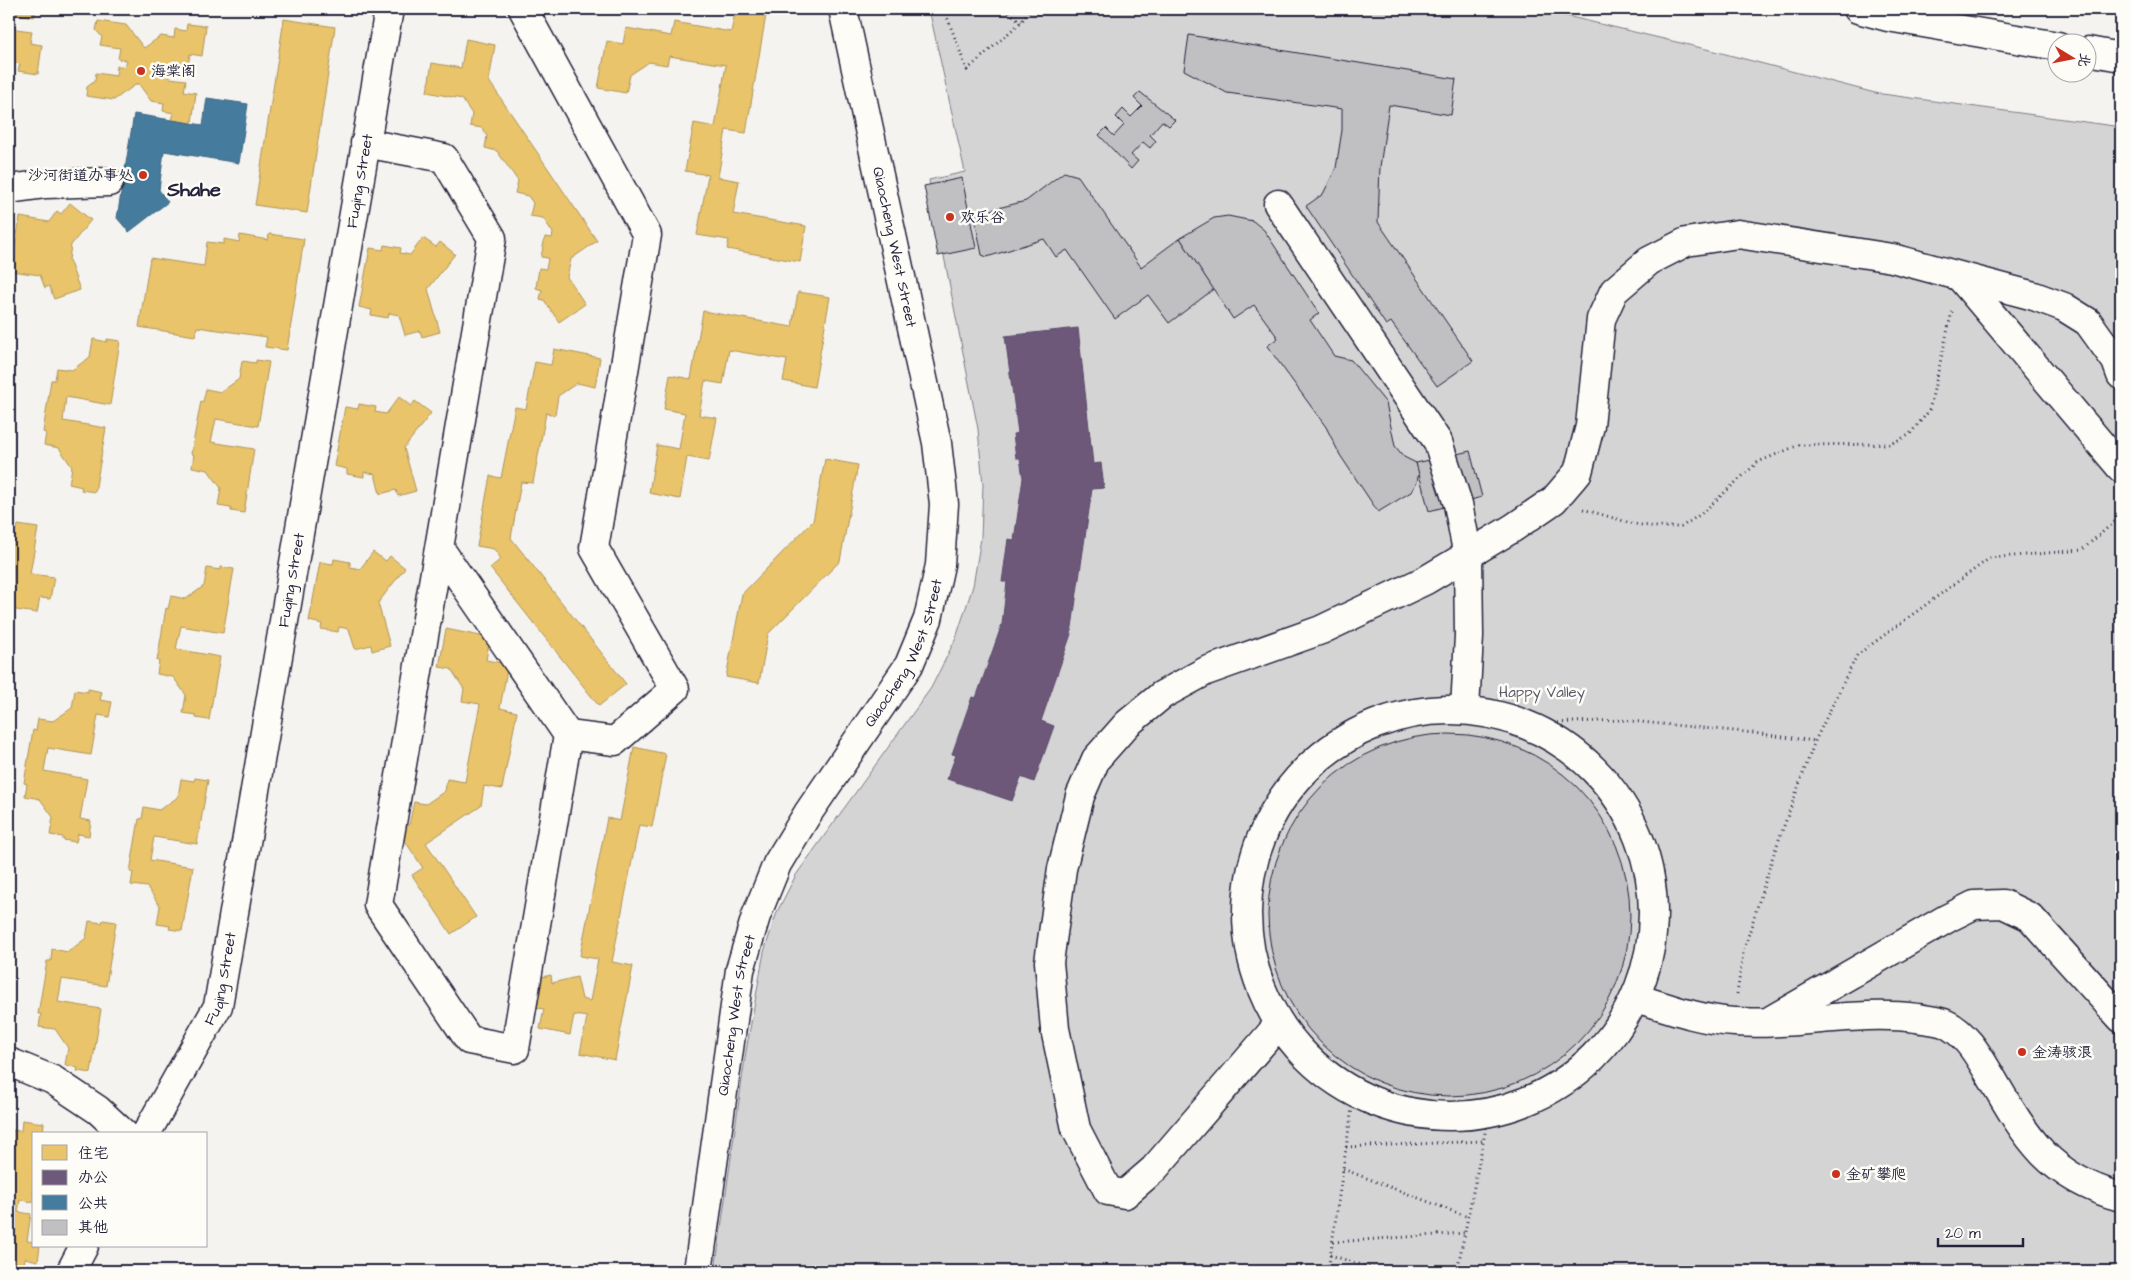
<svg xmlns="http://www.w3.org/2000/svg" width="2130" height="1280" font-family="'Architects Daughter','LXGW WenKai TC',sans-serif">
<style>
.green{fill:#d5d4d5;stroke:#7c7b88}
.homes{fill:#e9c46a;stroke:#ad935c}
.offices{fill:#6d597a;stroke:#564867}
.public{fill:#457b9d;stroke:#3a6080}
.building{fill:#c0bfc2;stroke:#22223b}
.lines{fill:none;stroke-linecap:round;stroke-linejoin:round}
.minor-casing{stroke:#22223b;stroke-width:31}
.path{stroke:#22223b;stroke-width:3;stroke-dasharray:1 4;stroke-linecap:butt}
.minor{stroke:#fdfcf7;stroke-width:28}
.poi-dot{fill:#c8321e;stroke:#fdfcf7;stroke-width:2}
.labels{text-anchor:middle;stroke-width:5;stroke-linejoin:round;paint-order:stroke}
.poi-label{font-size:15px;fill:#22223b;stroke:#fdfcf7;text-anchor:start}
.street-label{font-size:15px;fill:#22223b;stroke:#fdfcf7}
.park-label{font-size:15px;fill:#585769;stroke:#fdfcf7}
.district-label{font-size:20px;font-weight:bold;fill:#22223b;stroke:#fdfcf7}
</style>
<rect width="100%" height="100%" fill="#f4f3ef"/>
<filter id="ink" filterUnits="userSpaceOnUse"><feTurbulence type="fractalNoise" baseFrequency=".02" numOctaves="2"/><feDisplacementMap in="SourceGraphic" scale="10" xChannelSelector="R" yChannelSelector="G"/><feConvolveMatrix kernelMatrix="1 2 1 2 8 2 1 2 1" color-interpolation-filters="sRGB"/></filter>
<g filter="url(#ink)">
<!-- green -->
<polygon class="green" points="929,9 1537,9 1710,50 1875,93 2121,127 2121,1271 715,1271 746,1051 764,952 777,912 796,875 931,688 956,638 973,586 981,538 983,485 978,429 929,180 965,172"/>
<!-- homes -->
<g class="homes">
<polygon points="9,9 36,9 34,17 18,14 9,20 16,29 32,31 30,43 42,45 38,74 18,71 20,64 9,62"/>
<polygon points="736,9 767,9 746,133 726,130 718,177 739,181 733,214 806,226 800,262 727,249 729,240 697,235 708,175 685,171 694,123 715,127 726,65 669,56 667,65 649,62 630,75 626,93 598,88 607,41 623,44 626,28 671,36 674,22 731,32"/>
<polygon points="284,19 335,27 307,213 255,205"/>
<polygon points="98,21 126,25 144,48 161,36 174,38 175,29 186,31 187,24 206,26 202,56 190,54 188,66 172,63 164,69 170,78 186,80 184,91 196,93 192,123 172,120 174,113 163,111 164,103 151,101 138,83 114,100 86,96 87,87 95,81 96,73 116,76 117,66 125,67 127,60 118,59 120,48 100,45 102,37 96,30"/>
<polygon points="466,39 495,45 489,81 597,241 571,259 567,277 585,304 559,322 544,300 540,299 542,290 536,288 539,268 546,269 547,264 548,258 541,257 545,237 552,238 553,233 543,218 530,216 533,203 528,196 515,193 518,181 497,151 485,148 487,136 482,128 470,126 472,114 462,99 427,92 432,63 461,68"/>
<polygon points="70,203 91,220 71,245 69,260 80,290 54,299 49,286 45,288 40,275 11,271 20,217 49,222 57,211 61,214"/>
<polygon points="269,234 304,239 287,350 265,347 267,337 197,327 195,336 139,327 150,258 204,266 207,242 224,244 224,239 239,242 240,235 268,240"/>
<polygon points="423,238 436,247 440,242 455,254 428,289 440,332 422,337 420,331 405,335 399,315 389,313 388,318 371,315 372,310 359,307 370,248 383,250 384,245 401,248 400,253 410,255"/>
<polygon points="798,292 830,297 814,387 783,381 787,360 729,350 723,384 705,381 699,415 717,418 709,461 687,457 680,499 649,493 657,445 679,449 685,413 664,409 670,375 691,379 703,311 792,327"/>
<polygon points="93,339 107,342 107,339 120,341 110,405 66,397 63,421 106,428 95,492 81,490 82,487 69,484 72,467 59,448 44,445 46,433 43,432 51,380 55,380 57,368 72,370 90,357"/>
<polygon points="554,349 600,358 595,387 577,383 558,396 555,415 546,413 533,483 521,482 511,538 626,684 599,706 490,568 501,559 494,549 477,546 490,476 501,478 515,407 526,409 535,362 551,365"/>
<polygon points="256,360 269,362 258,426 216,419 211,442 254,449 244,513 231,511 231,508 218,506 221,488 208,470 192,467 194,455 191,454 201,401 203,402 206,389 221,392 239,379 242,361 256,363"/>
<polygon points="399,397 411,406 415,401 431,413 404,448 416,491 398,496 396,490 380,494 375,474 364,472 364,477 347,474 347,469 334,466 345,407 358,409 359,404 376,407 375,412 386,414"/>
<polygon points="825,459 858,465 840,561 768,634 759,683 726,677 742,594 813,521"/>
<polygon points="18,525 38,528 30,574 54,577 50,599 40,598 37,613 9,609 9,528 17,529"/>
<polygon points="373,552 386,561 390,556 405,568 378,603 390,646 372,651 371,645 355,649 349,629 339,627 338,632 321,629 322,624 309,621 320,562 333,564 334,559 350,562 350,567 360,569"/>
<polygon points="221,567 234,569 223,633 181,626 176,649 220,657 209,720 196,718 196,715 183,713 186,695 173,677 157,674 159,661 157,661 166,608 168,609 171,596 186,599 204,586 207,568 221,570"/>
<polygon points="446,629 490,638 486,660 508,664 500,708 517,712 502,789 484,786 481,806 426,843 476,917 451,934 412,875 423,868 399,832 409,825 414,802 426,804 445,791 447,779 465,782 480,704 462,701 464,689 451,669 439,667"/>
<polygon points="88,689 102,692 100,700 112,702 109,717 98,715 91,755 48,748 44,771 87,779 80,819 91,821 89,836 78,834 76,842 63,840 63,837 50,835 53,817 40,799 25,796 27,784 24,783 33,730 36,731 38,719 53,721 72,708 75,690 88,692"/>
<polygon points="634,747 666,754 652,827 639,825 612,962 633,966 615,1060 580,1053 587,1017 574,1015 570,1035 540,1029 544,1009 537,1008 540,991 537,978 551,975 552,983 577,977 582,999 590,1001 598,959 580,956 607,818 620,821"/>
<polygon points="195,778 208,780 197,844 154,837 150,860 193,867 182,931 169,929 170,926 157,924 160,906 147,887 131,885 133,872 130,872 139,819 142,819 144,807 159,810 178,797 181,779 194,781"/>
<polygon points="103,920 116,922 106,986 62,979 58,1002 101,1009 91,1073 77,1071 78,1068 65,1065 68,1048 55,1029 39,1027 41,1014 38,1014 47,961 51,961 52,949 68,952 86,938 89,921 102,923"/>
<polygon points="22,1120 44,1123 43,1134 34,1134 33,1202 20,1200 18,1212 31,1214 27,1241 34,1242 34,1246 40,1246 38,1261 25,1258 23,1271 9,1271 9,1130 21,1131"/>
</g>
<!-- offices -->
<polygon class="offices" points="1078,328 1093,464 1101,463 1104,488 1092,489 1071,634 1041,721 1054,726 1034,782 1021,777 1012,801 947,779 956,755 952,754 972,697 976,698 1002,624 1007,582 1002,582 1008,539 1014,540 1023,478 1020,458 1016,458 1013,434 1018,433 1005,336"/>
<!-- public -->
<polygon class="public" points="207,98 248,104 239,163 164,151 159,190 168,202 129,232 117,218 134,114 203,125"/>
<!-- building -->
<g class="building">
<polygon points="1189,35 1456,79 1451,115 1389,105 1380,167 1378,222 1473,361 1437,386 1391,322 1386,325 1306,206 1323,194 1336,168 1342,130 1342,109 1227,93 1184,70"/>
<polygon points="1140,92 1175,120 1169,126 1162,121 1150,135 1156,141 1150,148 1143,142 1131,155 1138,161 1131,169 1099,135 1106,128 1114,136 1124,125 1116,117 1123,109 1131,117 1142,106 1134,98"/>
<polygon points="1064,172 1078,176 1141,267 1180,238 1214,289 1169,323 1148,295 1115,319 1067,250 1056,257 1044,239 987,257 982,255 974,214 1026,201"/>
<polygon points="962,178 976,248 938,256 924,186"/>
<polygon points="1228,216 1253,221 1264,230 1319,313 1310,320 1334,356 1351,360 1386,403 1395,446 1404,457 1416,463 1419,472 1417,482 1411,492 1378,512 1340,455 1326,427 1267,346 1278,338 1254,305 1233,319 1180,238 1214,218"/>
<polygon points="1470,451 1482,497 1429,511 1416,463"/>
<circle cx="1449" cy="915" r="181"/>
</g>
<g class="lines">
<!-- minor casing -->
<g class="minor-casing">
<g id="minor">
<polyline points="523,9 647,235 594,548 675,689 615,741 568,735"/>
<polyline points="1858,9 1888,17 2058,46"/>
<polyline points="2088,51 2121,57"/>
<polyline points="365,143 444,158 492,238 378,905 469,1040 515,1049 568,735 440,549"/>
<polyline points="9,189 46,184 109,182"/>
<polyline points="1278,204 1438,442 1458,504 1468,556 1469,636 1465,709"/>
<polyline points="1960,277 2121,468"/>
<circle cx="1450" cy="913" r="203"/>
<path d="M1636,998C1668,1008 1701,1020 1735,1022C1795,1026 1857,1010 1917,1018C1926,1020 1938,1020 1946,1024C1967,1034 1979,1057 1990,1075C2026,1137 2048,1177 2121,1197"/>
<polyline points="1773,1019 1948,918 1974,905 2003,904 2030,917 2121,1018"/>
<polyline points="1279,1024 1154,1169 1125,1194 1108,1191 1076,1129 1055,1029 1049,962 1062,869 1080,796 1096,759 1127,724 1162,695 1206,671 1321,630 1426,580 1513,528 1554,500 1578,472 1590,426 1601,319 1614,291 1649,261 1686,242 1738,234 1892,258 2034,296 2064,307 2088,322 2116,361 2121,375"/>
<polyline points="9,1062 53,1080 98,1110 124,1134"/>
<path id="s1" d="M146,1134L218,1006L389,9"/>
<polyline points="71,1271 84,1246"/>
<path id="s2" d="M698,1271L740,970L756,916L777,864L808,813L909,665L928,619L940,565L944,504L937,443L843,9"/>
</g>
</g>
<!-- path -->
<g class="path">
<polyline points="944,9 967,70 1021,22 1031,9"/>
<polyline points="1005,9 1021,22"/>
<polyline points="1583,509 1634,524 1657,527 1681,527 1701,514 1758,462 1799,445 1890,444 1909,435 1929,411 1952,311"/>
<polyline points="1528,724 1620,720 1745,732 1815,741"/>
<polyline points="1737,994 1743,953 1773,856 1815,741 1857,655 1990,558 2082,550 2121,516"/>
<polyline points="1346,1147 1483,1141"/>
<polyline points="1343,1169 1468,1217"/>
<polyline points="1333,1242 1465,1233"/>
<polyline points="1330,1255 1381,1271"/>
<polyline points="1328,1271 1354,1094"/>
<polyline points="1457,1271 1489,1113"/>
</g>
<!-- minor -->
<use href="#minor" class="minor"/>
</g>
</g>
<!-- markers -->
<g class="poi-dot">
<circle cx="141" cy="71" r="5"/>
<circle cx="143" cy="175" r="5"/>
<circle cx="950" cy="217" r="5"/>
<circle cx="2022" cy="1052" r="5"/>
<circle cx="1836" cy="1174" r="5"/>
</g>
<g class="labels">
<!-- poi labels -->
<g class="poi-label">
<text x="151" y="76">海棠阁</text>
<text x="133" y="180" text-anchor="end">沙河街道办事处</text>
<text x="960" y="222">欢乐谷</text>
<text x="2032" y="1057">金涛骇浪</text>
<text x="1846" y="1179">金矿攀爬</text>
</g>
<!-- street labels -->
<g class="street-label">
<text dy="5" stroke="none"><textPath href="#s1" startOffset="984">Fuqing Street</textPath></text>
<text transform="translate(895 247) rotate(78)" y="5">Qiaocheng West Street</text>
<text dy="5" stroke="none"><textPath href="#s1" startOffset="579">Fuqing Street</textPath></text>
<text dy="5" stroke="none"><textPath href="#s2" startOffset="664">Qiaocheng West Street</textPath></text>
<text dy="5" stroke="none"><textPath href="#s1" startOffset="174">Fuqing Street</textPath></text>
<text dy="5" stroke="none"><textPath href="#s2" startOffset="259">Qiaocheng West Street</textPath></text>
</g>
<!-- park labels -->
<g class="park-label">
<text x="1542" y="697">Happy Valley</text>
</g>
<!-- district labels -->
<g class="district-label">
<text x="194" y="196">Shahe</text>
</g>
</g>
<!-- margin -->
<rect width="2130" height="1280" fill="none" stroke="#fdfcf7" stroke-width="30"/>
<rect x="15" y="15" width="2100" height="1250" fill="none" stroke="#22223b" stroke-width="2" filter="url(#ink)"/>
<!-- legend -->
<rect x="32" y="1132" width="175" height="115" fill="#fdfcf7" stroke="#a5a5ac"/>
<rect x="42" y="1145" width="25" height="15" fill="#e9c46a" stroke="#a5a5ac"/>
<text x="78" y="1158" font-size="15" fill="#22223b">住宅</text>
<rect x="42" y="1170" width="25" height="15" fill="#6d597a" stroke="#a5a5ac"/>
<text x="78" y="1182" font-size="15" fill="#22223b">办公</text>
<rect x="42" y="1195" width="25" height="15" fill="#457b9d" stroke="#a5a5ac"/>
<text x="78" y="1208" font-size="15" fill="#22223b">公共</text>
<rect x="42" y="1220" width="25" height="15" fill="#c0bfc2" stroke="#a5a5ac"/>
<text x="78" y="1232" font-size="15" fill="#22223b">其他</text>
<!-- north arrow -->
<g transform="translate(2072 58) rotate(100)"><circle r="24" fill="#fdfcf7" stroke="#a5a5ac"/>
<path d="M0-4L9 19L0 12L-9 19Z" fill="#c8321e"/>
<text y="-8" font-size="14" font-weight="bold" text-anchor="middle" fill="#22223b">北</text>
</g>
<!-- scale -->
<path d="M1938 1238v8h85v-8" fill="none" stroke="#22223b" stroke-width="2.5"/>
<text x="1945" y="1238" font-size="15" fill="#22223b" stroke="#fdfcf7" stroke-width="4" paint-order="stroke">20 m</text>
</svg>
